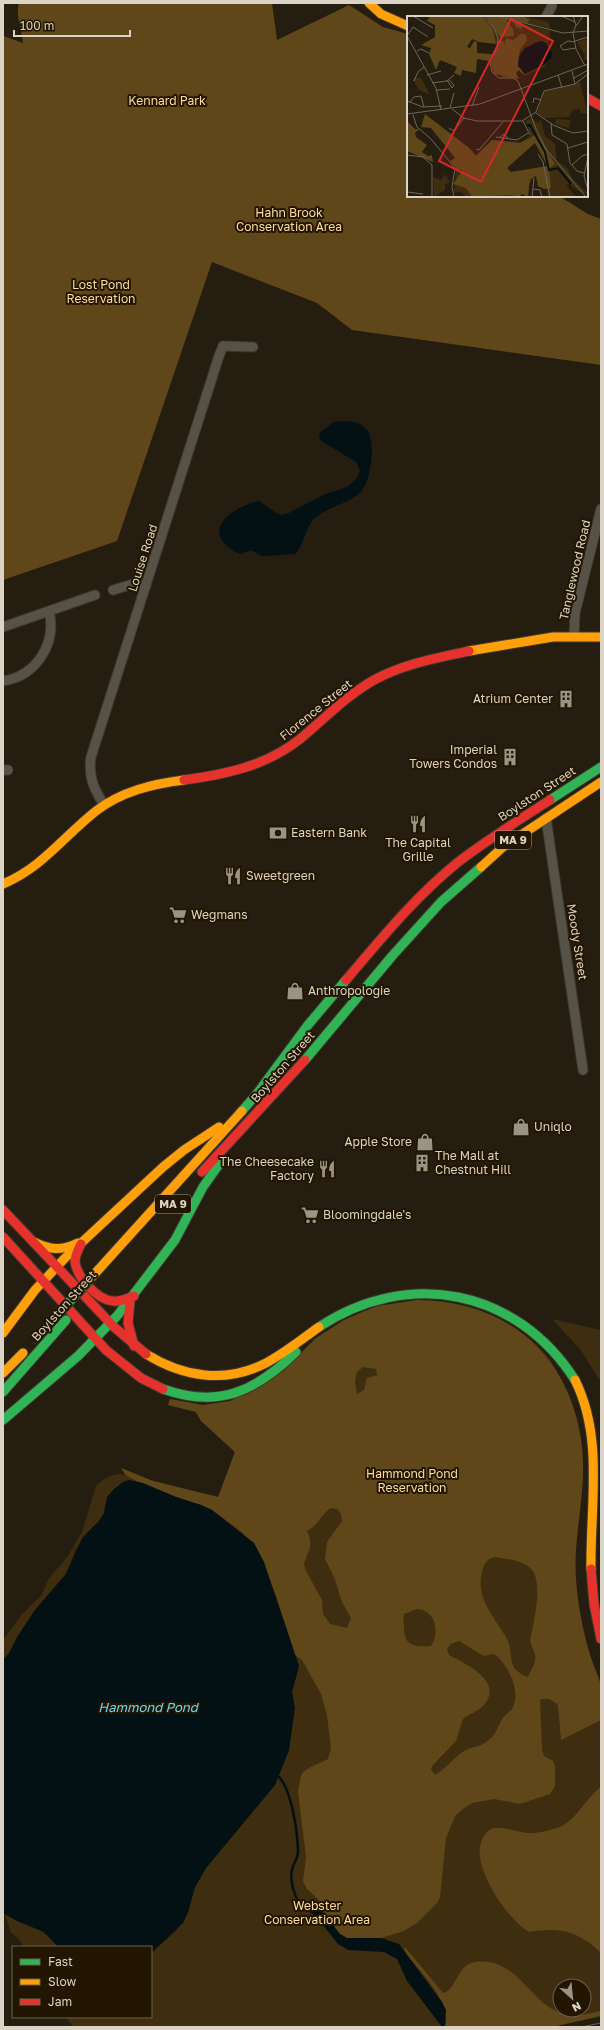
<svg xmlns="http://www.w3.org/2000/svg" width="604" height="2030" font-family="'Golos Text',sans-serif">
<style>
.green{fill:#3f2d0f;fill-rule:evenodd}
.forest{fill:#5f4719;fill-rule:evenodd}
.water{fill:#031014}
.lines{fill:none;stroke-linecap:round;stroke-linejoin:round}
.stream{stroke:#031014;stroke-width:2.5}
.street-casing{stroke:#3f3930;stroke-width:11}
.fast-casing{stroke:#3f3930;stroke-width:11}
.slow-casing{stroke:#3f3930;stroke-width:11}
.jam-casing{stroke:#3f3930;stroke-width:11}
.street{stroke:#575248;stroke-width:9}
.fast{stroke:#30b455;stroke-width:9}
.slow{stroke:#ff9f0a;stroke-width:9}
.jam{stroke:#e5322d;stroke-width:9}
.tram{stroke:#625e54;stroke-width:1}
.fast-bridge-casing{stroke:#3f3930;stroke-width:11;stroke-linecap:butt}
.fast-bridge{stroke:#30b455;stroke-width:9}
.labels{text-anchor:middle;stroke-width:4;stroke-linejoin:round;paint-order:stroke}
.shield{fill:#231601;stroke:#a49a8a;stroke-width:1}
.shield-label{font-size:11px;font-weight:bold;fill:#dbd3c5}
.park-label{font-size:12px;fill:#ffdba0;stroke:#231601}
.street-label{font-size:12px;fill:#dbd3c5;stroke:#231601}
.poi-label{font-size:12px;fill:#dbd3c5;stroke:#231601;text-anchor:start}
.water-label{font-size:13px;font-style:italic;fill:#6bd6f3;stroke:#231601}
.inset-river{fill:none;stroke:#031014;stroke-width:2}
.inset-road{fill:none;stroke:#6e6658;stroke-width:1}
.view{fill:#d62828;fill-opacity:0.15;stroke:#d62828;stroke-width:2}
.inset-edge{fill:none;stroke:#dbd3c5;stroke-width:2}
</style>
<rect width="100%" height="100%" fill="#251d10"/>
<!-- green -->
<g class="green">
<path d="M439,1301C479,1307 520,1323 547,1356C556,1367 561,1380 567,1393C577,1415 583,1438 583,1463C584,1496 575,1529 575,1562C576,1605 585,1646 601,1686V2016L552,2027H73L66,2017H151V1953L176,1931L188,1912L195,1887L206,1868L275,1785L289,1750L293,1718L292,1692L299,1666L287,1626L201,1505L176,1497L136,1481L123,1482L105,1505L104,1513L99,1521L88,1532L75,1551L66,1574L35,1610L9,1654L3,1660V1640L23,1613L41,1596L49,1578L68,1556L82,1532L96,1486C103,1478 115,1472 125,1475L121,1468L153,1481L219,1497L235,1452L201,1421L196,1412L168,1405L170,1399L203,1405L230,1401L283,1371L316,1338L344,1320L365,1310ZM560,1986H584V2010H560Z"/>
<polygon points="552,1319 601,1330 601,1382 580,1349"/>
<path d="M5,1914C24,1925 46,1928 58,1947H24L18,1938L11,1933Z"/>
</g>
<!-- forest -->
<g class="forest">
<path d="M19,3H272L277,40L349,5L383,27L408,34V196H559L588,214L601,219V365L352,330L317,303L212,262L117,541L3,580V36L23,43C22,32 15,13 19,3Z"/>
<path d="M417,1300C514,1300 580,1365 583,1463C584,1502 573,1541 576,1580C578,1606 583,1631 590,1655C593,1665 599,1676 601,1686C603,1697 601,1709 601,1720L561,1740L558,1705C553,1700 546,1697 540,1700L542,1750L544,1756L553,1761L555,1767V1786L550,1794L520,1804L494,1799L472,1803L463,1809L455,1816L446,1838L440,1898L437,1903L417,1923L404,1931L381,1938H347L340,1934L327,1916L319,1900L307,1889L303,1881L306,1857L298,1792L300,1780L302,1773L309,1768L328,1759L331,1748L327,1716L321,1694L302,1660L295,1655L275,1593L243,1533L212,1510L201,1505L176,1497L136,1481L126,1475L121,1468L153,1481L218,1497L235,1452L201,1421L196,1412L168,1405L170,1399L203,1405L230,1401L283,1371L316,1338L344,1320L377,1306ZM363,1367L376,1369L377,1375L367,1378L364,1390L357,1394L355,1381L357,1372ZM331,1508L337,1509L341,1514L342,1521L327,1542L325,1559L334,1577L342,1602L351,1618L347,1628L330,1624L323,1614L322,1600L306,1571L304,1563L310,1548V1539L307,1531C320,1524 320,1515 331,1508ZM495,1557C507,1559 520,1560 530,1568C544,1579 534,1621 531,1636C529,1644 533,1647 535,1654C537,1662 531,1670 528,1677C504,1668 515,1655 507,1639C495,1617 475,1599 482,1572C484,1564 486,1559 495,1557ZM417,1609C436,1610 440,1633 431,1646C417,1647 405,1647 404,1630C404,1625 403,1620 404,1614ZM459,1641L484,1656L494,1654C508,1664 522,1692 512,1709C510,1712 505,1714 503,1718C496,1728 498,1734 486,1742C479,1747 471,1747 464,1751C453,1758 446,1769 435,1775L431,1769L432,1766L456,1741L463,1719C469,1714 479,1711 484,1705C504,1681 466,1664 449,1655L447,1649L451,1644Z"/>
<path d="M601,1787V1953C578,1931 561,1927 529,1932C507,1919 468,1863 483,1838C485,1834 487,1831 491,1829C501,1825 516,1832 527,1833C536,1834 551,1830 560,1827C576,1820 587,1797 601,1787Z"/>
<path d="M405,1947L443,1993C457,1990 456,1965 475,1962C520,1956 530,2008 568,2015C579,2017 590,2013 601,2011V2016L552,2027H445C451,2001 422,1974 408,1956L404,1949Z"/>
</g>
<!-- water -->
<g class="water">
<path d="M347,421C354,422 361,423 366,429C377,440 371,483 360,493C347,504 327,507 314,519C305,528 304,545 295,554L262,556C249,550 256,549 240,554C198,534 228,508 259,501L276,513L282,515L289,513L325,494L347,487L357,478L360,471L356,462L320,440L319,434L333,422Z"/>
<polygon points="129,1480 143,1483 176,1497 201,1505 212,1510 254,1543 264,1562 299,1666 292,1692 295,1708 289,1750 275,1785 206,1868 195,1887 188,1912 183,1923 151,1953 151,1947 58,1947 44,1932 17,1921 3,1913 3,1660 9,1653 17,1637 35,1610 66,1574 82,1538 99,1521 104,1513 107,1497 114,1489 123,1482"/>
<polygon points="299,1903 318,1907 340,1934 347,1938 381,1938 399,1944 442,2002 446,2010 445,2027 442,2027 407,1981 397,1959 384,1952 348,1950 338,1944 317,1918"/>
</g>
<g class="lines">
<!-- stream -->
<path class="stream" d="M279,1777C292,1791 298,1834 298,1853C297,1860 293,1864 292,1870C289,1878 295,1900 301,1904"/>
<!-- street casing -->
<g class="street-casing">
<g id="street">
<polyline points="546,17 552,6"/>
<polyline points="113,590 133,584 146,586"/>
<polyline points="3,627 95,595"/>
<polyline points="574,636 575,613 601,509"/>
<path d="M3,681C36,676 57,644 49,611"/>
<polyline points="3,770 8,770"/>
<path d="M104,805C94,789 88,777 91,757L219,356L223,346L253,347"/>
<polyline points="546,818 583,1070"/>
</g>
</g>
<!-- fast casing -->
<g class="fast-casing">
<g id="fast">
<polyline points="550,800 601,767"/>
<polyline points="305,1060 393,955 441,902 481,867"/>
<polyline points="242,1111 256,1095 308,1025 346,980"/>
<path d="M319,1327C408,1268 517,1289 575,1380"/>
<path d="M163,1389C219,1409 256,1391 296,1352"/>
<polyline points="3,1392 66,1320"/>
<polyline points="3,1420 78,1356 117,1316 175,1240 203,1187 220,1163"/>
</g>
</g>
<!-- slow casing -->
<g class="slow-casing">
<g id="slow">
<polyline points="369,3 381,14 408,26"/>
<polyline points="469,651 553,637 601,637"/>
<polyline points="481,867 503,847 601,782"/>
<path d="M3,884C43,867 63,837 96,811C122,791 153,784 184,780"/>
<path d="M34,1242C50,1250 62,1251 78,1243"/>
<polyline points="90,1279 242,1111"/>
<polyline points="3,1333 35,1290 65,1258 163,1167 184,1150 219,1127"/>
<path d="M146,1354C183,1377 225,1384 266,1363C285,1353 302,1339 319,1327"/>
<polyline points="3,1373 23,1353"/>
<path d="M575,1380C604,1438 590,1505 591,1569"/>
</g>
</g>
<!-- jam casing -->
<g class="jam-casing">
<g id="jam">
<polyline points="587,98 601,106"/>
<path d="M184,780C227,774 266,766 300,739C324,719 346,696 374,680C403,664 437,658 469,651"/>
<path d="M346,980C381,939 415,897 457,863C487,840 519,820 550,800"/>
<polyline points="202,1172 305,1060"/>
<polyline points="3,1210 114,1327 146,1354"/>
<polyline points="3,1237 106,1350 141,1378 163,1389"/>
<path d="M81,1244C78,1250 75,1255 75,1262C77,1277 97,1300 113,1301C120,1302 127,1299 134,1296"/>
<polyline points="130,1301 128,1323 134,1346"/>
<polyline points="591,1569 594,1604 601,1639"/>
</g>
</g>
<!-- street -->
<use href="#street" class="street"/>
<!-- fast -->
<use href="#fast" class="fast"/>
<!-- slow -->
<use href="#slow" class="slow"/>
<!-- jam -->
<use href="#jam" class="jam"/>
<!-- tram -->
<polyline class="tram" points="581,2027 601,2023"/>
<!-- fast-bridge casing -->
<g class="fast-bridge-casing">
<polyline id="fast-bridge" points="59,1313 90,1279"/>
</g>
<!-- fast-bridge -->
<use href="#fast-bridge" class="fast-bridge"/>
</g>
<!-- icons -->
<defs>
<g id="building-bare" transform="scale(1.38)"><path d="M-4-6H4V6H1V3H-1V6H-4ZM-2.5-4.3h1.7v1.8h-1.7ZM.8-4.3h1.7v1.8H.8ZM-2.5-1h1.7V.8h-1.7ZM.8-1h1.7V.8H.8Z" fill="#9b9386" stroke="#231601" stroke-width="2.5" paint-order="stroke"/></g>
<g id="restaurant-bare" transform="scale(1.38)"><path d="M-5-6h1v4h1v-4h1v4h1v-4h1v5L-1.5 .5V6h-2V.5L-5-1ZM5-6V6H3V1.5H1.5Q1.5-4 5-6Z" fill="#9b9386" stroke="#231601" stroke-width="2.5" paint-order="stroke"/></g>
<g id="bank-bare" transform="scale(1.38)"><path d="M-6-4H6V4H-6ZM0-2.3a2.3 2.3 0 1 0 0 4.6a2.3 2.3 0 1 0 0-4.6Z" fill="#9b9386" stroke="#231601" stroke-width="2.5" paint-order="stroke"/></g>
<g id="supermarket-bare" transform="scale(1.38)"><path d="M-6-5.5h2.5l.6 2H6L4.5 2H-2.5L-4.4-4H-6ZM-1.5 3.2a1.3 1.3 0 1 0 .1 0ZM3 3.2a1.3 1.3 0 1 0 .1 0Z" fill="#9b9386" stroke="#231601" stroke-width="2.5" paint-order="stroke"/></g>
<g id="shop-bare" transform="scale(1.38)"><path d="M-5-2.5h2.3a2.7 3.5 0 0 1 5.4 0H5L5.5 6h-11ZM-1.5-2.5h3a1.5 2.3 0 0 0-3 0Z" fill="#9b9386" stroke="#231601" stroke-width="2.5" paint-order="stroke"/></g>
</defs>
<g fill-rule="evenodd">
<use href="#building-bare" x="566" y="699"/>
<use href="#building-bare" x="510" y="757"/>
<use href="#restaurant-bare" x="418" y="824"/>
<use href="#bank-bare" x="278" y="833"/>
<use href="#restaurant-bare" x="233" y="876"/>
<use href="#supermarket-bare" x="178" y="915"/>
<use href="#shop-bare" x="295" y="991"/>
<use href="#shop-bare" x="521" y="1127"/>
<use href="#shop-bare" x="425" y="1142"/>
<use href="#building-bare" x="422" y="1163"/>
<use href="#restaurant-bare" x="327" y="1169"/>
<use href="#supermarket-bare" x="310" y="1215"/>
</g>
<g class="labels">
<!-- shield labels -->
<g class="shield">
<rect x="495" y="831" width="36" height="18" rx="3"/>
<rect x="155" y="1195" width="36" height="18" rx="3"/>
</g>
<g class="shield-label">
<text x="513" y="844">MA 9</text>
<text x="173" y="1208">MA 9</text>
</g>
<!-- park labels -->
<g class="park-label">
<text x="167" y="105">Kennard Park</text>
<text x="289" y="217">Hahn Brook<tspan x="289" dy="14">Conservation Area</tspan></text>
<text x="101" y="289">Lost Pond<tspan x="101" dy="14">Reservation</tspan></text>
<text x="412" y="1478">Hammond Pond<tspan x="412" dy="14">Reservation</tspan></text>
<text x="317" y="1910">Webster<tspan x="317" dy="14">Conservation Area</tspan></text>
</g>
<!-- street labels -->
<g class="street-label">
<text transform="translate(143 558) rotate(-72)" y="4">Louise Road</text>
<text transform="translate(575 570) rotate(-77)" y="4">Tanglewood Road</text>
<text transform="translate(316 710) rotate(-39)" y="4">Florence Street</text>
<text transform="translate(537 794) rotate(-33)" y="4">Boylston Street</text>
<text transform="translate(577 942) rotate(81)" y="4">Moody Street</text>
<text transform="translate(283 1067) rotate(-49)" y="4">Boylston Street</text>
<text transform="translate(64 1306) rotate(-48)" y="4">Boylston Street</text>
</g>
<!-- poi labels -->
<g class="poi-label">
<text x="553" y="703" text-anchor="end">Atrium Center</text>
<text x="497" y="754" text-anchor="end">Imperial<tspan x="497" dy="14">Towers Condos</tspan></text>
<text x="291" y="837">Eastern Bank</text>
<text x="418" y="847" text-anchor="middle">The Capital<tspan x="418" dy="14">Grille</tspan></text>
<text x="246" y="880">Sweetgreen</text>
<text x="191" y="919">Wegmans</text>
<text x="308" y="995">Anthropologie</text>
<text x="534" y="1131">Uniqlo</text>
<text x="412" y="1146" text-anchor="end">Apple Store</text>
<text x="435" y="1160">The Mall at<tspan x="435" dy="14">Chestnut Hill</tspan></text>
<text x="314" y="1166" text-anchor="end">The Cheesecake<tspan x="314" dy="14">Factory</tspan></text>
<text x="323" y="1219">Bloomingdale's</text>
</g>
<!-- water labels -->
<g class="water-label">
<text x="148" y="1712">Hammond Pond</text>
</g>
</g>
<!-- overview -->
<g transform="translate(407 16)">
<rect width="181" height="181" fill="#251d10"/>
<path d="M78,0H88L143,15L142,33L136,25L129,26L117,34L112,43L117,58L136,49L138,46V50L118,60L112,54L109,57L112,63L108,60L95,62L91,33ZM93,0H115L142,6L143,13ZM179,23L181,26V44L177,43L178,39L171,28V25ZM10,62H14L23,79L11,73L7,65ZM173,66L181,98L173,97V93L166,94L162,101L137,102L130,97L137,76ZM124,102L131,107L134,104L138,120L148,128L150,145L160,152L166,164L181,177L176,178L162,168L159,169L169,181H141L135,152L111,181H60L53,176L47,177L49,152L64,133L69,139L85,124L114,126L124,119L118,105ZM128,127L140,150L104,156L100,152ZM73,161L87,163L76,177L65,172ZM149,103L163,104L162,112L148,108ZM38,158L43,167L38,168V174L27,181L26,161L34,164Z" fill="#3f2d0f" fill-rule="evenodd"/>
<path d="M23,0H75L86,13L89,28L72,26L65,23L60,31L63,32L67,25L70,26V37L85,38L82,45L70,43L69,57L55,54L54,60L47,57L50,51L33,44L29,54L22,38L24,32L14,29L28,21V9L20,5ZM78,0H88L115,7V16L114,12H110L106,6L99,3L106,13L107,20L93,21ZM93,0H115L123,4L120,7L135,11ZM115,17L119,19L120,24L113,34L111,48L118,60L112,54L109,57L112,63L87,58L84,47L92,24L97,25V29L99,22L106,24ZM18,98L61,131L69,140L85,124L113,127L130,118L148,148L142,153L144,172L137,173L131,170L129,160L123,163L121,181L115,178L112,181L104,179L65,181L59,172L46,168L56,154L50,153L43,145L48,142L24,112L14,111ZM128,127L141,150L104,156L100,152ZM0,105L8,113H12L8,117L9,121L20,129L15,136L21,140L25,139L26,146L0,135Z" fill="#5f4719" fill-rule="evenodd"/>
<path d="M134,25L139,27L145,37L144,42L136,49L118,58L111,50L112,40L118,32Z" fill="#031014"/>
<path class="inset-river" d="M120,110L123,109L138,136L142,154L151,152L164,168"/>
<path class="inset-road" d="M6,0L26,12M76,0L87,12L91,22L90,32L83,46L85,56L92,62H106L111,65L129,113L139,133L179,181M90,0L156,17L181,15M154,0L168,6M166,0L169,9L166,17L169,33L178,50M169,10L176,0M0,20L29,72L34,94M0,20L6,11L21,21M168,25L181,21M168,26L161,25L153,30L156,34L169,32M10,35L14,33L22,37M165,55L168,68M20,59L34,55M151,59L155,72M8,62L7,65L11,56L17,51M167,62L181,54M40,64L45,72L47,69L42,64M25,67L40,65L47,59M30,74L43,73M0,85L16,91L35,90M3,86L7,81L14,80L17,91M126,87L127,82L134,84M65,90L72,71M43,92L47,77M45,93L57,102L70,105H115L129,96L137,75L168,68L181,58M129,97L146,109L166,117L181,115M0,98L73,88L181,48M6,99L10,111L24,123L48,152L45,171L47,181M116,105L123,119M144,107L145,119L160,128L163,147L170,155L177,157M42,112L47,115L57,102M89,121L110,124L121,117M92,122L97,118L101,122M161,132L181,126M69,133L72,134L96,106M131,138L136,146L143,181M0,139L16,141L25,149V181M181,141L177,160L181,174M165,149L175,140L181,138M126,173L133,174L135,181M0,176L16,178M125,181L127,162"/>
<path class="view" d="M104,3L146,25L74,166L32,145Z"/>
<rect width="181" height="181" class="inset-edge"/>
</g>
<!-- border -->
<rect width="604" height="2030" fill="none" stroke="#dbd3c5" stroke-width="8"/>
<!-- legend -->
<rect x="12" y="1946" width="140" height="72" fill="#231601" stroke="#6d624f"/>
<rect x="20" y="1959" width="20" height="6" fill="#30b455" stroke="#6d624f"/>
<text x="48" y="1966" font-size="12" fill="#dbd3c5">Fast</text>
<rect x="20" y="1979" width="20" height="6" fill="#ff9f0a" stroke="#6d624f"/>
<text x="48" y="1986" font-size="12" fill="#dbd3c5">Slow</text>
<rect x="20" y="1999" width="20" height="6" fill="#e5322d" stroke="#6d624f"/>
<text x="48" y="2006" font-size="12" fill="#dbd3c5">Jam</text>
<!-- north arrow -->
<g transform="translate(572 1998) rotate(153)"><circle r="19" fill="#231601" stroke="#6d624f"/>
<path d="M0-3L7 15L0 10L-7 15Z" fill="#9b9386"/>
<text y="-6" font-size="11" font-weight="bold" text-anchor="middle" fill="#dbd3c5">N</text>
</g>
<!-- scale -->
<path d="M14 30v6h116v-6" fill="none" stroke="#dbd3c5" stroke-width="2"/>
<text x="20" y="30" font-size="12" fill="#dbd3c5" stroke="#231601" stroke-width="3" paint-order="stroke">100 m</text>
</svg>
